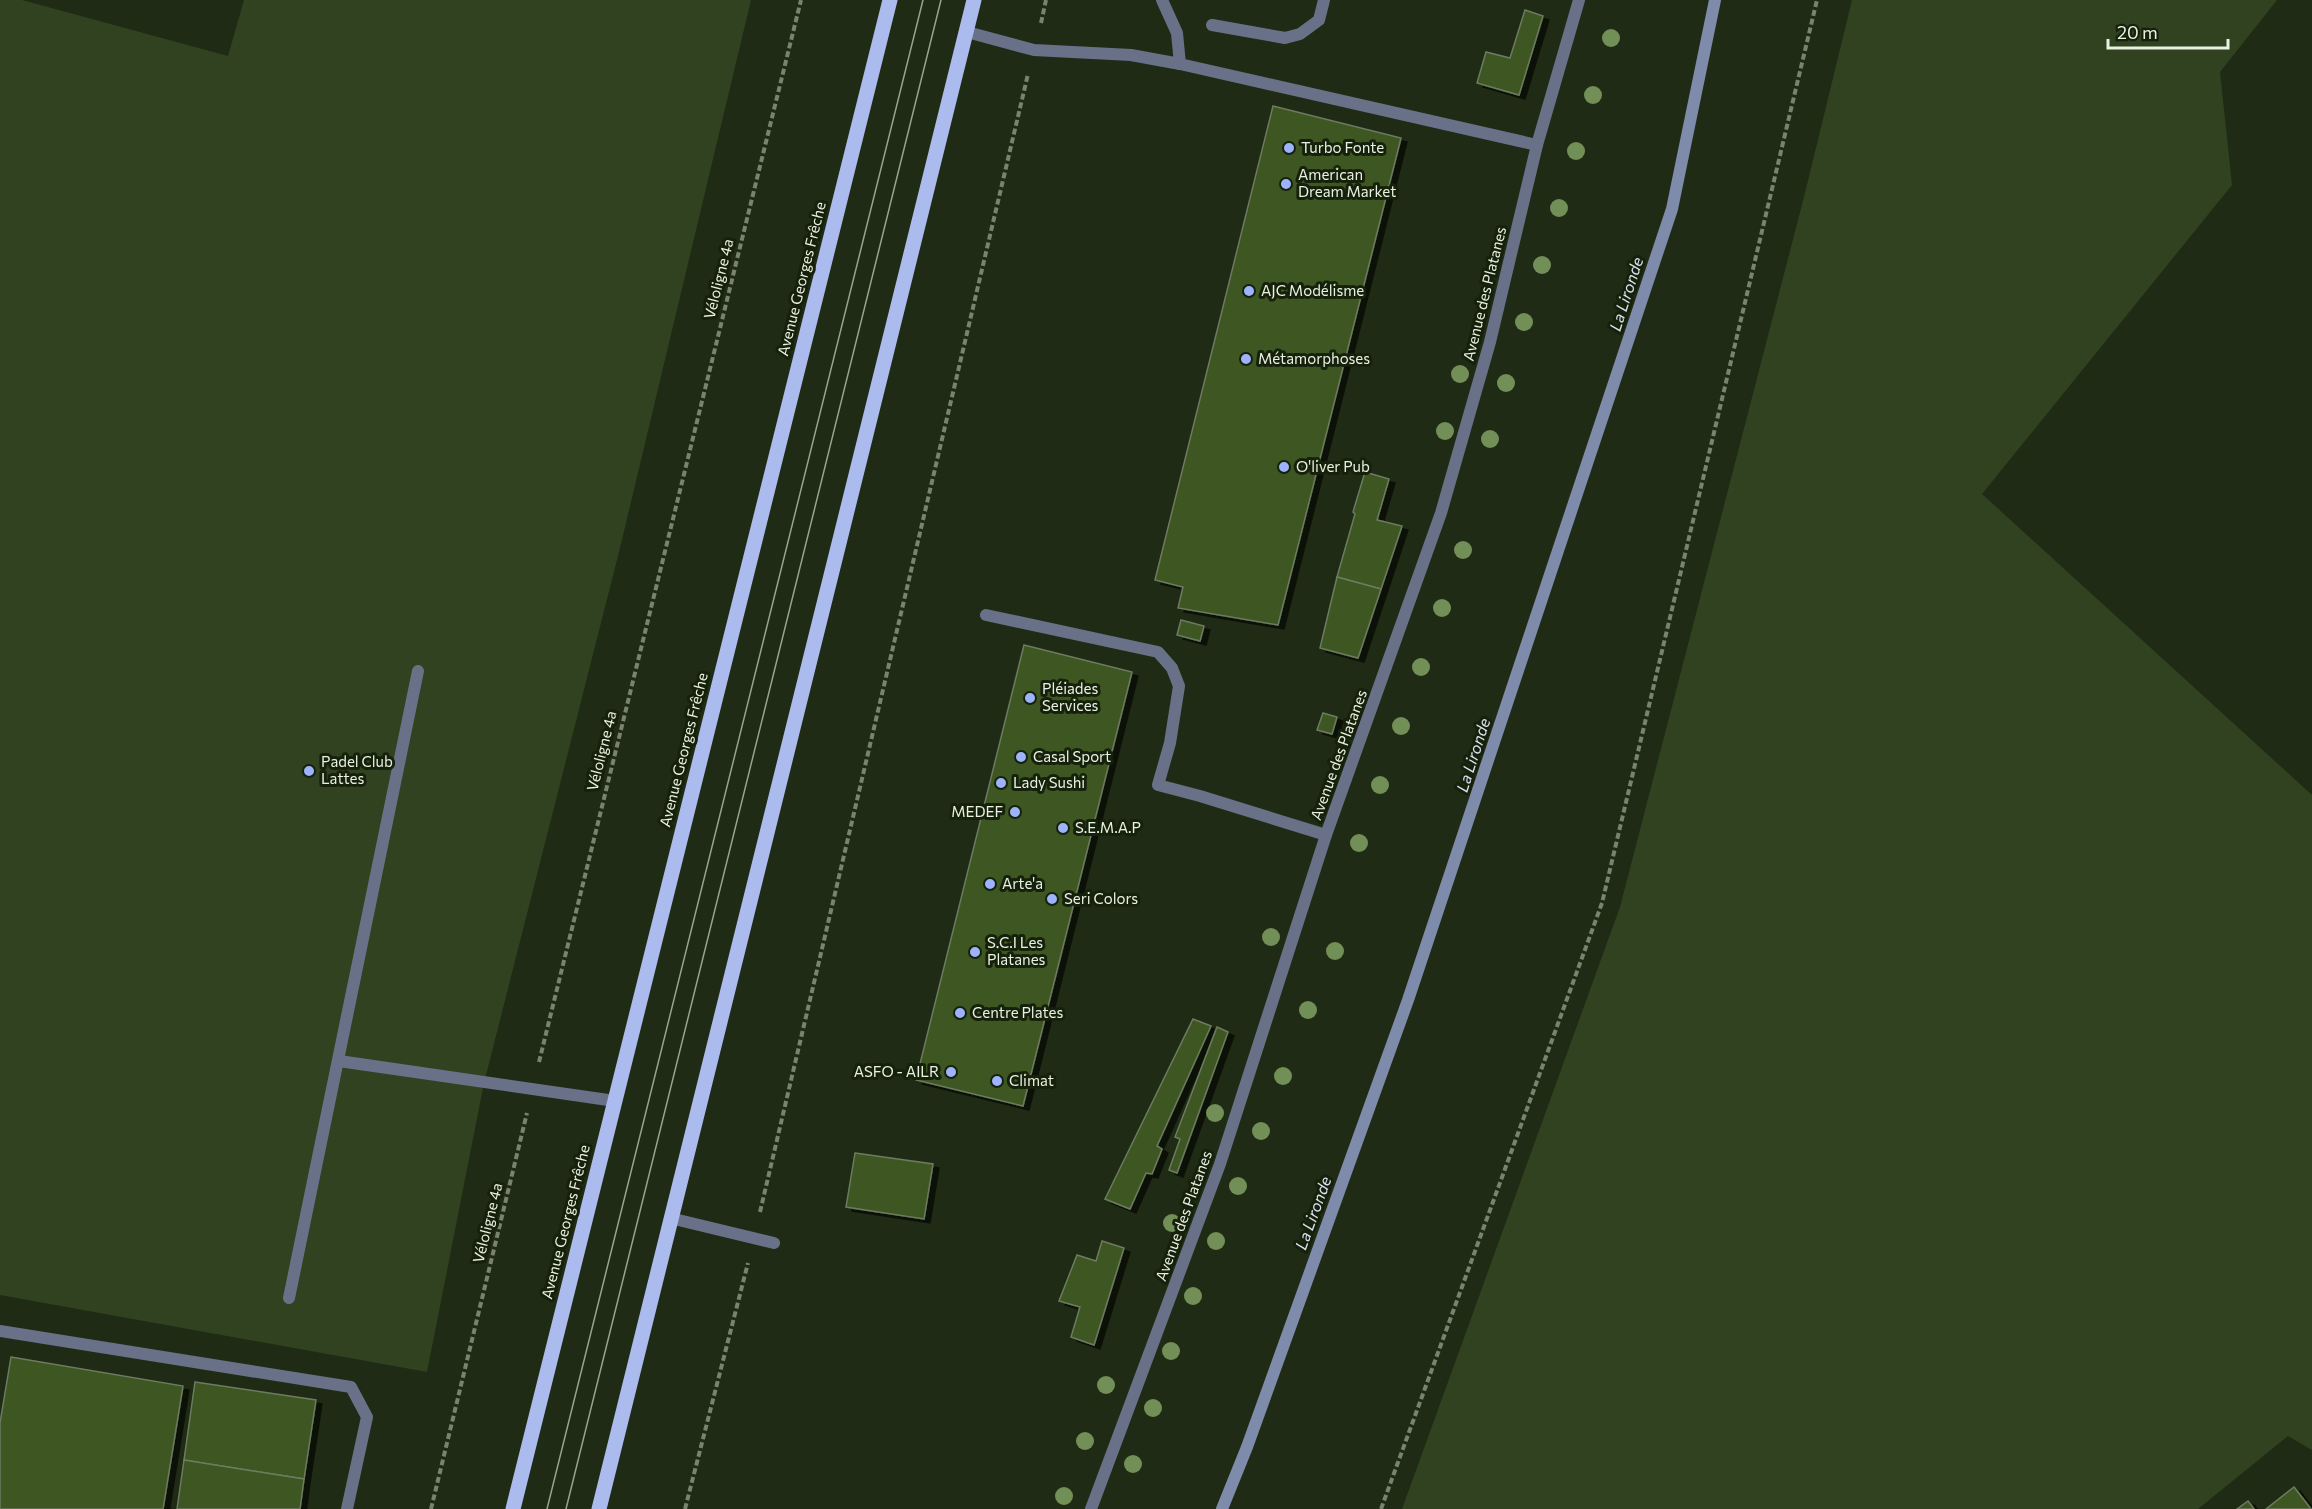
<svg xmlns="http://www.w3.org/2000/svg" width="2312" height="1509" font-family="Commissioner,sans-serif">
<style>
.green{fill:#314221}
.lines{fill:none;stroke-linecap:round;stroke-linejoin:round}
.stream{stroke:#7e8bab;stroke-width:12}
.building{fill:#3c5621;stroke:#6d7b61;stroke-width:1.5;filter:url(#shadow)}
.path{stroke:#788370;stroke-width:4;stroke-dasharray:6 3;stroke-linecap:butt}
.service{stroke:#697189;stroke-width:12}
.tertiary{stroke:#697189;stroke-width:12}
.primary{stroke:#acbbed;stroke-width:15}
.tram{stroke:#99a491;stroke-width:1.5}
.tree{fill:#728f58}
.poi-dot{fill:#9eb3fd;stroke:#16210b;stroke-width:2}
.labels{text-anchor:middle;stroke-width:6;stroke-linejoin:round;paint-order:stroke}
.poi-label{font-size:15px;fill:#e8f1e2;stroke:#16210b;text-anchor:start}
.street-label{font-size:15px;fill:#e8f1e2;stroke:#16210b}
.water-label{font-size:16px;font-style:italic;fill:#dce2f2;stroke:#16210b}
</style>
<defs>
<filter id="shadow"><feDropShadow dx="6" dy="4" stdDeviation="0" flood-color="#0009"/></filter>
</defs>
<rect width="100%" height="100%" fill="#1f2b14"/>
<!-- green -->
<g class="green">
<polygon points="0,0 22,0 228,56 244,0 751,0 620,548 484,1083 427,1372 0,1295"/>
<polygon points="1852,0 2277,0 2220,72 2232,185 1982,494 2312,795 2312,1450 2288,1436 2198,1509 1402,1509 1620,907 1805,193"/>
</g>
<g class="lines">
<!-- stream -->
<polyline class="stream" points="1222,1509 1247,1447 1408,1000 1672,209 1715,0"/>
</g>
<!-- building -->
<g class="building">
<polygon points="1525,10 1543,16 1519,95 1477,83 1486,52 1510,58"/>
<polygon points="1273,106 1401,138 1278,625 1178,608 1183,587 1155,580"/>
<polygon points="1365,472 1389,479 1377,520 1402,526 1381,589 1337,577 1355,514 1353,512"/>
<polygon points="1337,577 1381,589 1358,658 1320,648"/>
<polygon points="1181,620 1204,626 1200,641 1177,635"/>
<polygon points="1024,645 1132,672 1023,1106 916,1080"/>
<polygon points="1323,713 1337,717 1332,734 1317,730"/>
<polygon points="1193,1019 1211,1026 1157,1146 1162,1149 1152,1174 1146,1173 1130,1209 1105,1199"/>
<polygon points="1217,1027 1228,1032 1177,1173 1169,1170 1180,1139 1175,1137"/>
<polygon points="855,1153 933,1164 924,1219 846,1207"/>
<polygon points="1102,1241 1124,1248 1094,1345 1071,1337 1080,1307 1059,1301 1077,1255 1096,1261"/>
<polygon points="11,1357 183,1386 163,1509 0,1509 0,1423"/>
<polygon points="195,1382 316,1400 304,1479 184,1460"/>
<polygon points="184,1460 304,1479 300,1509 177,1509"/>
<polygon points="2294,1487 2311,1509 2266,1509"/>
<polygon points="2248,1501 2254,1509 2237,1509"/>
</g>
<g class="lines">
<!-- path -->
<g class="path">
<polyline points="1041,23 1046,0"/>
<polyline points="539,1062 801,0"/>
<polyline points="760,1212 1028,74"/>
<polyline points="431,1509 527,1113"/>
<polyline points="685,1509 748,1263"/>
<polyline points="1381,1509 1602,903 1817,0"/>
</g>
<!-- service -->
<g class="service">
<polyline points="1162,0 1177,33 1180,64"/>
<polyline points="1212,25 1285,38 1300,34 1319,20 1324,0"/>
<polyline points="967,32 1034,50 1131,55 1180,64 1537,145"/>
<polyline points="986,615 1158,652 1172,668 1179,686 1170,743 1158,785 1200,796 1326,835"/>
<polyline points="339,1061 615,1101"/>
<polyline points="670,1218 774,1243"/>
<polyline points="289,1298 418,671"/>
<polyline points="0,1331 351,1387 367,1417 347,1509"/>
</g>
<!-- tertiary -->
<polyline class="tertiary" points="1091,1509 1220,1164 1326,835 1441,513 1490,342 1537,145 1579,0"/>
<!-- primary -->
<g class="primary">
<polyline points="513,1509 890,0"/>
<polyline points="599,1509 974,0"/>
</g>
<!-- tram -->
<g class="tram">
<polyline points="547,1509 923,0"/>
<polyline points="566,1509 941,0"/>
</g>
</g>
<!-- trees -->
<g class="tree">
<circle cx="1611" cy="38" r="9"/>
<circle cx="1593" cy="95" r="9"/>
<circle cx="1576" cy="151" r="9"/>
<circle cx="1559" cy="208" r="9"/>
<circle cx="1542" cy="265" r="9"/>
<circle cx="1524" cy="322" r="9"/>
<circle cx="1460" cy="374" r="9"/>
<circle cx="1506" cy="383" r="9"/>
<circle cx="1445" cy="431" r="9"/>
<circle cx="1490" cy="439" r="9"/>
<circle cx="1463" cy="550" r="9"/>
<circle cx="1442" cy="608" r="9"/>
<circle cx="1421" cy="667" r="9"/>
<circle cx="1401" cy="726" r="9"/>
<circle cx="1380" cy="785" r="9"/>
<circle cx="1359" cy="843" r="9"/>
<circle cx="1271" cy="937" r="9"/>
<circle cx="1335" cy="951" r="9"/>
<circle cx="1308" cy="1010" r="9"/>
<circle cx="1283" cy="1076" r="9"/>
<circle cx="1215" cy="1113" r="9"/>
<circle cx="1261" cy="1131" r="9"/>
<circle cx="1238" cy="1186" r="9"/>
<circle cx="1172" cy="1223" r="9"/>
<circle cx="1216" cy="1241" r="9"/>
<circle cx="1193" cy="1296" r="9"/>
<circle cx="1171" cy="1351" r="9"/>
<circle cx="1106" cy="1385" r="9"/>
<circle cx="1153" cy="1408" r="9"/>
<circle cx="1085" cy="1441" r="9"/>
<circle cx="1133" cy="1464" r="9"/>
<circle cx="1064" cy="1496" r="9"/>
</g>
<!-- markers -->
<g class="poi-dot">
<circle cx="1289" cy="148" r="6"/>
<circle cx="1286" cy="184" r="6"/>
<circle cx="1249" cy="291" r="6"/>
<circle cx="1246" cy="359" r="6"/>
<circle cx="1284" cy="467" r="6"/>
<circle cx="1030" cy="698" r="6"/>
<circle cx="1021" cy="757" r="6"/>
<circle cx="309" cy="771" r="6"/>
<circle cx="1001" cy="783" r="6"/>
<circle cx="1015" cy="812" r="6"/>
<circle cx="1063" cy="828" r="6"/>
<circle cx="990" cy="884" r="6"/>
<circle cx="1052" cy="899" r="6"/>
<circle cx="975" cy="952" r="6"/>
<circle cx="960" cy="1013" r="6"/>
<circle cx="951" cy="1072" r="6"/>
<circle cx="997" cy="1081" r="6"/>
</g>
<g class="labels">
<!-- poi labels -->
<g class="poi-label">
<text x="1301" y="153">Turbo Fonte</text>
<text x="1298" y="180">American<tspan x="1298" dy="17">Dream Market</tspan></text>
<text x="1261" y="296">AJC Modélisme</text>
<text x="1258" y="364">Métamorphoses</text>
<text x="1296" y="472">O'liver Pub</text>
<text x="1042" y="694">Pléiades<tspan x="1042" dy="17">Services</tspan></text>
<text x="1033" y="762">Casal Sport</text>
<text x="321" y="767">Padel Club<tspan x="321" dy="17">Lattes</tspan></text>
<text x="1013" y="788">Lady Sushi</text>
<text x="1003" y="817" text-anchor="end">MEDEF</text>
<text x="1075" y="833">S.E.M.A.P</text>
<text x="1002" y="889">Arte'a</text>
<text x="1064" y="904">Seri Colors</text>
<text x="987" y="948">S.C.I Les<tspan x="987" dy="17">Platanes</tspan></text>
<text x="972" y="1018">Centre Plates</text>
<text x="939" y="1077" text-anchor="end">ASFO - AILR</text>
<text x="1009" y="1086">Climat</text>
</g>
<!-- street labels -->
<g class="street-label">
<text transform="translate(719 279) rotate(-76)" y="5">Véloligne 4a</text>
<text transform="translate(802 279) rotate(-76)" y="5">Avenue Georges Frêche</text>
<text transform="translate(1485 294) rotate(-76)" y="5">Avenue des Platanes</text>
<text transform="translate(684 750) rotate(-76)" y="5">Avenue Georges Frêche</text>
<text transform="translate(602 751) rotate(-76)" y="5">Véloligne 4a</text>
<text transform="translate(1339 755) rotate(-70)" y="5">Avenue des Platanes</text>
<text transform="translate(1184 1216) rotate(-70)" y="5">Avenue des Platanes</text>
<text transform="translate(566 1222) rotate(-76)" y="5">Avenue Georges Frêche</text>
<text transform="translate(488 1223) rotate(-76)" y="5">Véloligne 4a</text>
</g>
<!-- water labels -->
<g class="water-label">
<text transform="translate(1626 294) rotate(-72)" y="6">La Lironde</text>
<text transform="translate(1473 755) rotate(-72)" y="6">La Lironde</text>
<text transform="translate(1313 1213) rotate(-70)" y="6">La Lironde</text>
</g>
</g>
<!-- scale -->
<path d="M2108 39v9h120v-9" fill="none" stroke="#e8f1e2" stroke-width="3"/>
<text x="2117" y="39" font-size="18" fill="#e8f1e2" stroke="#16210b" stroke-width="4.5" paint-order="stroke">20 m</text>
</svg>
